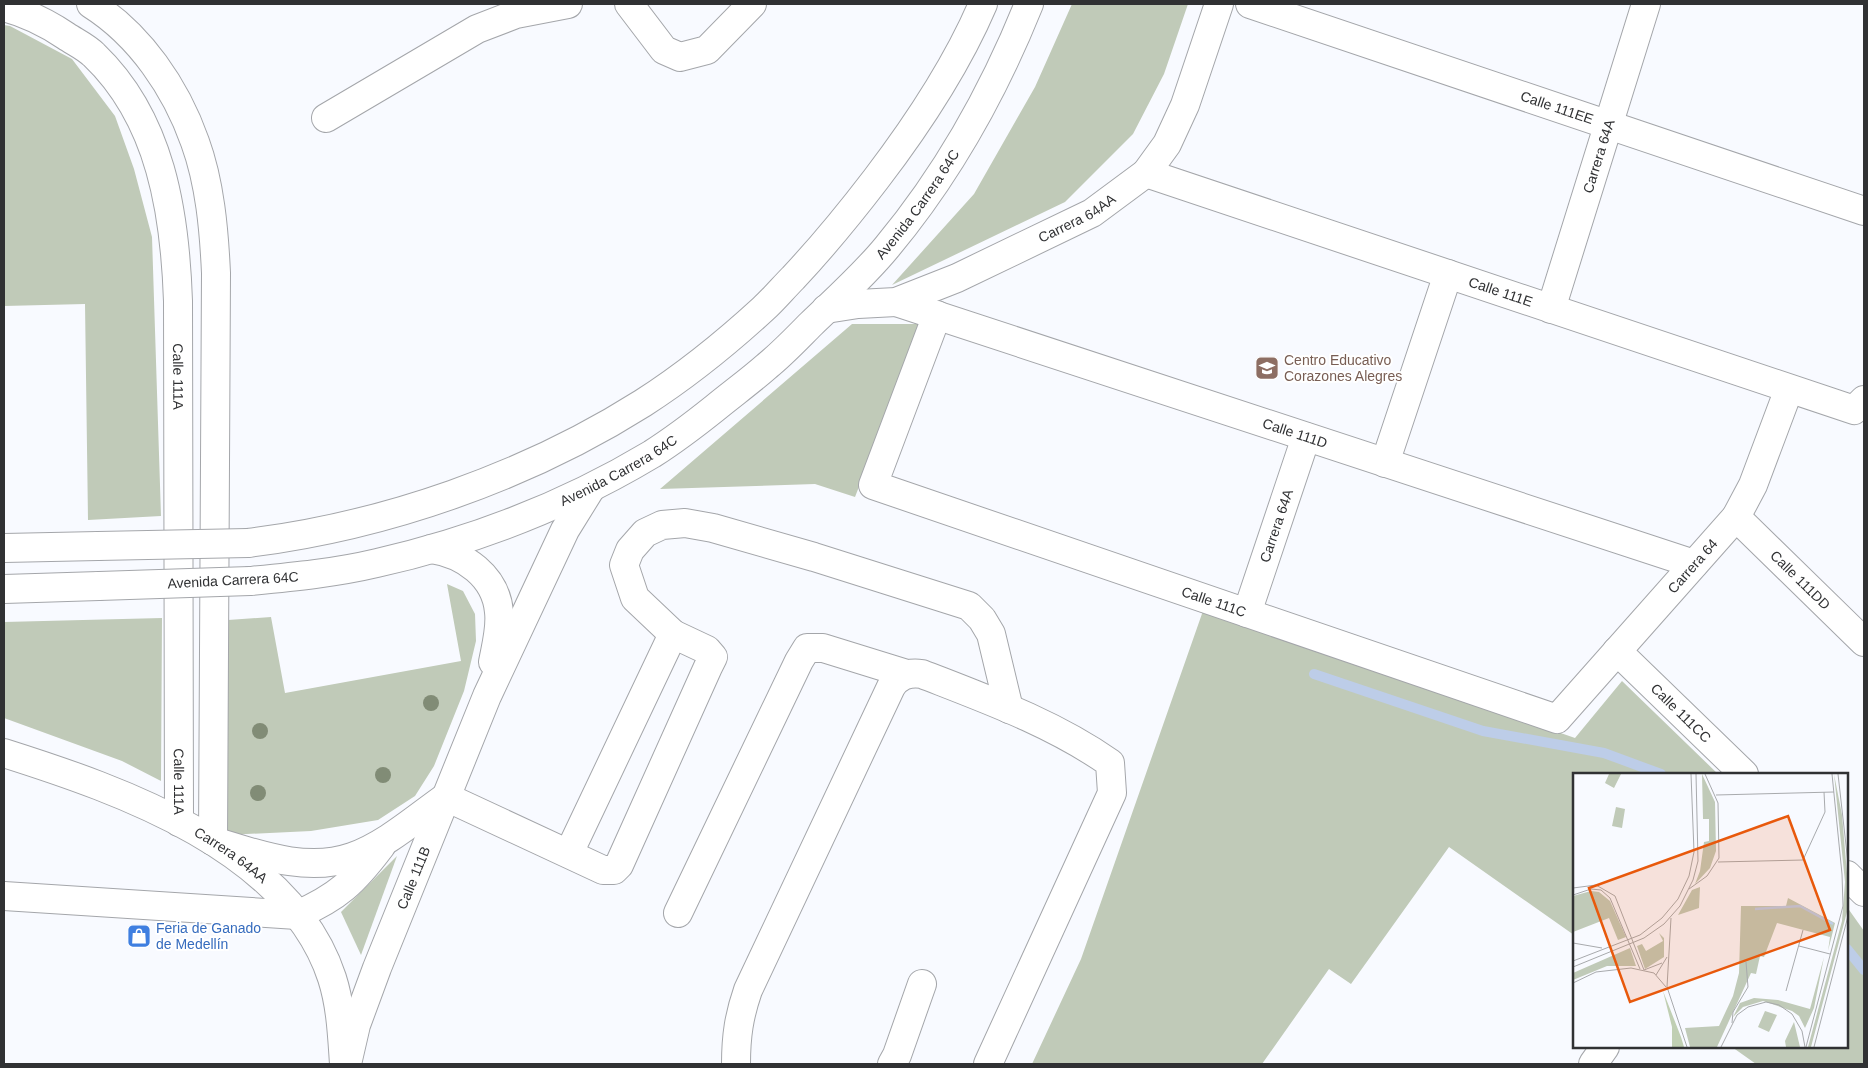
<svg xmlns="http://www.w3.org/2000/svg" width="1868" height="1068" font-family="Arial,sans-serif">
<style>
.green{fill:#c0cab8}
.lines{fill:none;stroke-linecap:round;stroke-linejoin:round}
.stream{stroke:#bdcde8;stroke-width:10}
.minor-casing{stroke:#a4a6aa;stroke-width:30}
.major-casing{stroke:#a4a6aa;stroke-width:30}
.minor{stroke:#fff;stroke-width:28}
.major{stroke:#fff;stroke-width:28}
.major-bridge-casing{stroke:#a4a6aa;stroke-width:30;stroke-linecap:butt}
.major-bridge{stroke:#fff;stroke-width:28}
.tree{fill:#818c76}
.labels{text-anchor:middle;stroke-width:4;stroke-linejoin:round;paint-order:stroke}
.street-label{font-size:14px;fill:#303133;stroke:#fff}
.education-label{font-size:14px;fill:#785e54;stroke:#fff;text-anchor:start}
.shop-label{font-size:14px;fill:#366cbe;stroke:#fff;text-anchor:start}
.inset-river{fill:none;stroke:#bdcde8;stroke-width:2.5}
.inset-road{fill:none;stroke:#a8aaad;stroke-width:1}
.view{fill:#e8590c;fill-opacity:0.15;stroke:#e8590c;stroke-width:2.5}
.inset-edge{fill:none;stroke:#303133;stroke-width:2.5}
</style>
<rect width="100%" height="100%" fill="#f8faff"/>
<!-- green -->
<g class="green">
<polygon points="1072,4 1188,4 1164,74 1133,134 1065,202 892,285 974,194 1035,87"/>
<polygon points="4,25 10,26 72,59 115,116 134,169 152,237 161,516 88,520 85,304 4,306"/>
<polygon points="852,324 922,324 855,497 815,484 660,489"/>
<polygon points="447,584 463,591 475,614 476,641 464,691 434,766 415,796 378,820 311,831 227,835 228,620 271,617 285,693 461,661"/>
<polygon points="1204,608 1575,738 1622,681 1718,774 1574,774 1574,935 1449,847 1351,984 1329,969 1262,1064 1032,1064 1081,959"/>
<polygon points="162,618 161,781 122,761 4,718 4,622"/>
<polygon points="397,856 361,955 341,912"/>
<polygon points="1847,907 1864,931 1864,1064 1756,1064 1732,1047 1847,1047"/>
</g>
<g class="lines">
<!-- stream -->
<g class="stream">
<polyline points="1314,674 1483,731 1604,753 1661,774"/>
<polyline points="1847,949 1864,970"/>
</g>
<!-- minor casing -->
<g class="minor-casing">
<g id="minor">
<path d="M91,4C140,35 176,88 195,142C210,183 214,230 216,273L213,841"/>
<polyline points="629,4 664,50 680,57 707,50 752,4"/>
<path id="s1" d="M1250,4L1864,211"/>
<path id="s2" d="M4,7C26,13 47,23 66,36C75,42 86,47 94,55C161,119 175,213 178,301L179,822"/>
<polyline points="326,118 477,29 516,14 568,4"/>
<path id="s3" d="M1146,173L1854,410L1864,400"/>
<path id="s4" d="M896,302L1694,564"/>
<path id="s5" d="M826,309L858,304L896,302L957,278L1092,213L1146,173L1167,144L1185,105L1219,4"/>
<path id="s6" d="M1551,309L1646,4"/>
<path id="s7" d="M937,315L873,485L1557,719L1736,517L1753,485L1789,389"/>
<polyline points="1385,463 1448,274"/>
<path id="s8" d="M1736,517L1864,642"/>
<path id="s9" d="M1247,613L1306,437"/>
<polyline points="673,634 635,598 624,565 630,550 645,533 662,525 685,523 713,528 814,557 969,606 982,619 991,634 1009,709"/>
<path id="s10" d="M1617,651L1744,774"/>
<path id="s11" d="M4,753C121,790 290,849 332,978C341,1006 342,1035 344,1064"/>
<polyline points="446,797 603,870 614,870 619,865 708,667 713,657 707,650 673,634 569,853"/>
<polyline points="1847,875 1864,892"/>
<polyline points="4,896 297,915"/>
<polyline points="678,913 799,661 807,648 823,648 907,674"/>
<path d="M736,1064C736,1036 739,1016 748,990L891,687C898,676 908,672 922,674C986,699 1053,723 1110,763L1112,793L988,1064"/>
<polyline points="892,1064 897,1055 922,984"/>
<polyline points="1593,1064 1605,1047"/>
</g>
</g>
<!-- major casing -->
<g class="major-casing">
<g id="major">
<path d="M248,543C385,526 526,477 643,403C685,376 726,343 763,309C774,299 783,288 793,278C823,246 850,213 876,179C918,124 956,67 983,4"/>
<polyline points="4,548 98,546"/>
<path d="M431,549C464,554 496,576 499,612C501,628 496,646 493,662"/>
<path id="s12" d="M250,581C292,577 335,573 377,563C474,541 567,505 652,454C674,440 695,424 715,408C732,394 750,381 767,366C783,353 797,338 811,324C837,299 865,274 887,247C947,175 994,91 1029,4"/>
<polyline points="4,589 99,586"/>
<path d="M213,841C257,854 306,873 352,857C386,845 416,818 446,797"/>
<path d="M297,915C338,897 354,882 381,846"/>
<path id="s13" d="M347,1064L356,1025L377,968L487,696L565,530L591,488"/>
</g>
</g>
<!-- minor -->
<use href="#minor" class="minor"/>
<!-- major -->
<use href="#major" class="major"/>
<!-- major-bridge casing -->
<g class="major-bridge-casing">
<g id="major-bridge">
<polyline points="98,546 248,543"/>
<polyline points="99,586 250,581"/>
</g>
</g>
<!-- major-bridge -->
<use href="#major-bridge" class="major-bridge"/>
</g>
<!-- trees -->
<g class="tree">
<circle cx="431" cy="703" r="8"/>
<circle cx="260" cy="731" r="8"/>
<circle cx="383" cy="775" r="8"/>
<circle cx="258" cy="793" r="8"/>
</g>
<!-- icons -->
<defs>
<g id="school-square" transform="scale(1.25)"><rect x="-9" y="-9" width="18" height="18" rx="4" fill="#8d6e63" stroke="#fff"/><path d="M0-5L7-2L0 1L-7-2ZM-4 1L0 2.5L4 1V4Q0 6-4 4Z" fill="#fff"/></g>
<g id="shop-square" transform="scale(1.25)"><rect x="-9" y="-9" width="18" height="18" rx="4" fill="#3f7fe0" stroke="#fff"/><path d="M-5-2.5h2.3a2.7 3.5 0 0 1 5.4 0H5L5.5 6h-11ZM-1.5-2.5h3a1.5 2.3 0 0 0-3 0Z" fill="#fff"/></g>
</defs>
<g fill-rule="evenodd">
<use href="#school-square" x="1267" y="368"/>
<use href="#shop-square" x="139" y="936"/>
</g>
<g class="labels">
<!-- street labels -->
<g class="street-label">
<text dy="5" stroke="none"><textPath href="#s1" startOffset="324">Calle 111EE</textPath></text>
<text dy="5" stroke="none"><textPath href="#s6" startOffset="160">Carrera 64A</textPath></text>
<text dy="5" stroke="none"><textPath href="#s12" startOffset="792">Avenida Carrera 64C</textPath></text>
<text dy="5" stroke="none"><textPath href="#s5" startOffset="270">Carrera 64AA</textPath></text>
<text dy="5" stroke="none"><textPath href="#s3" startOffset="374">Calle 111E</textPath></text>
<text dy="5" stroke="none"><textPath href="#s2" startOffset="445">Calle 111A</textPath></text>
<text dy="5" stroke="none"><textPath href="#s4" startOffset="420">Calle 111D</textPath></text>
<text dy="5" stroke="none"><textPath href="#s12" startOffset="388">Avenida Carrera 64C</textPath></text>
<text dy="5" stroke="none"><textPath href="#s9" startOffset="92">Carrera 64A</textPath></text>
<text dy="5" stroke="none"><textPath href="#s7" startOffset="1109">Carrera 64</textPath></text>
<text transform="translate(233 580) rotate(-3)" y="5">Avenida Carrera 64C</text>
<text dy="5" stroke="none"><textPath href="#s8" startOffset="90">Calle 111DD</textPath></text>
<text dy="5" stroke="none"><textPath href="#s7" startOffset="542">Calle 111C</textPath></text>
<text dy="5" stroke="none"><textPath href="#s10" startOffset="89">Calle 111CC</textPath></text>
<text dy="5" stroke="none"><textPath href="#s2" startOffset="850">Calle 111A</textPath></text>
<text dy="5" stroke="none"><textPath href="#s11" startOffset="250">Carrera 64AA</textPath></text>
<text dy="5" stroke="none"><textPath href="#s13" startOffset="198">Calle 111B</textPath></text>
</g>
<!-- education labels -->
<g class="education-label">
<text x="1284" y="365">Centro Educativo<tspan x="1284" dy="16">Corazones Alegres</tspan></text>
</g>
<!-- shop labels -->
<g class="shop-label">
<text x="156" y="933">Feria de Ganado<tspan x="156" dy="16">de Medellín</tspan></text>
</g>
</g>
<!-- overview -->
<g transform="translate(1573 773)">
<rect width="275" height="275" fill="#f8faff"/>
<path d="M36,1H48L41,15L32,10ZM129,1L142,29L143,78L137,95L122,111L127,98L131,69L136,68V46H130ZM261,1L269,42L275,112L274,139L238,274H235L269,148L272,109ZM43,34L52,36L49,55L39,53ZM127,114L126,135L105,142L119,117ZM18,118L26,119L37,128L53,164L45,167L36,145L0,159V123ZM215,125L262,150L255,178L257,164L204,150L191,184L187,183L183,201L178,200L144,274H117L112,255L146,253L160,223L166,200L168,133H213ZM86,160L91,165V184L72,196L64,173L69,171L73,178L90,168ZM57,175L63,193H34L0,207V200ZM251,184L241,235L232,255L226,243L219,238L190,228L170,234L160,244L167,230L181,225L205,227L237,236ZM192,238L204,242L196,259L185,254ZM221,249L227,274H213L212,268Z" fill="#c0cab8"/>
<path d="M90,218L108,264L111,274H99V254Z" fill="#c0cfb3"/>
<path class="inset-river" d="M182,136L227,133L260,151"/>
<path class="inset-road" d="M265,1L275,90M143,22L261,19M145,89L230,87L252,39L251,19M0,115L23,112L42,123L71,197M116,116L134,103L146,85L145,30L132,1M0,122L18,116L28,117L37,125L67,196M98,145L94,214L114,274M0,170L29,175M226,173L257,181M0,188L67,162L89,145L105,126L116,103L121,79L118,1M0,194L71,165L91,151L107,133L120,107L125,88L123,1M71,197L89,190M83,202L94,184M0,210L23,199L58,195L81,200L93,214M213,218L230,157M159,250L160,239L175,214L173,189M148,274L164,242L175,234L193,229L206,232L219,241L229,258L232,274M233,274L270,133L269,101L259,1M241,274L275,143"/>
<path class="view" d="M215,43L257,157L57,229L16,115Z"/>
<rect width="275" height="275" class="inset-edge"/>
</g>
<!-- border -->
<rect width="1868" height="1068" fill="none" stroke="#303133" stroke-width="10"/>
</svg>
